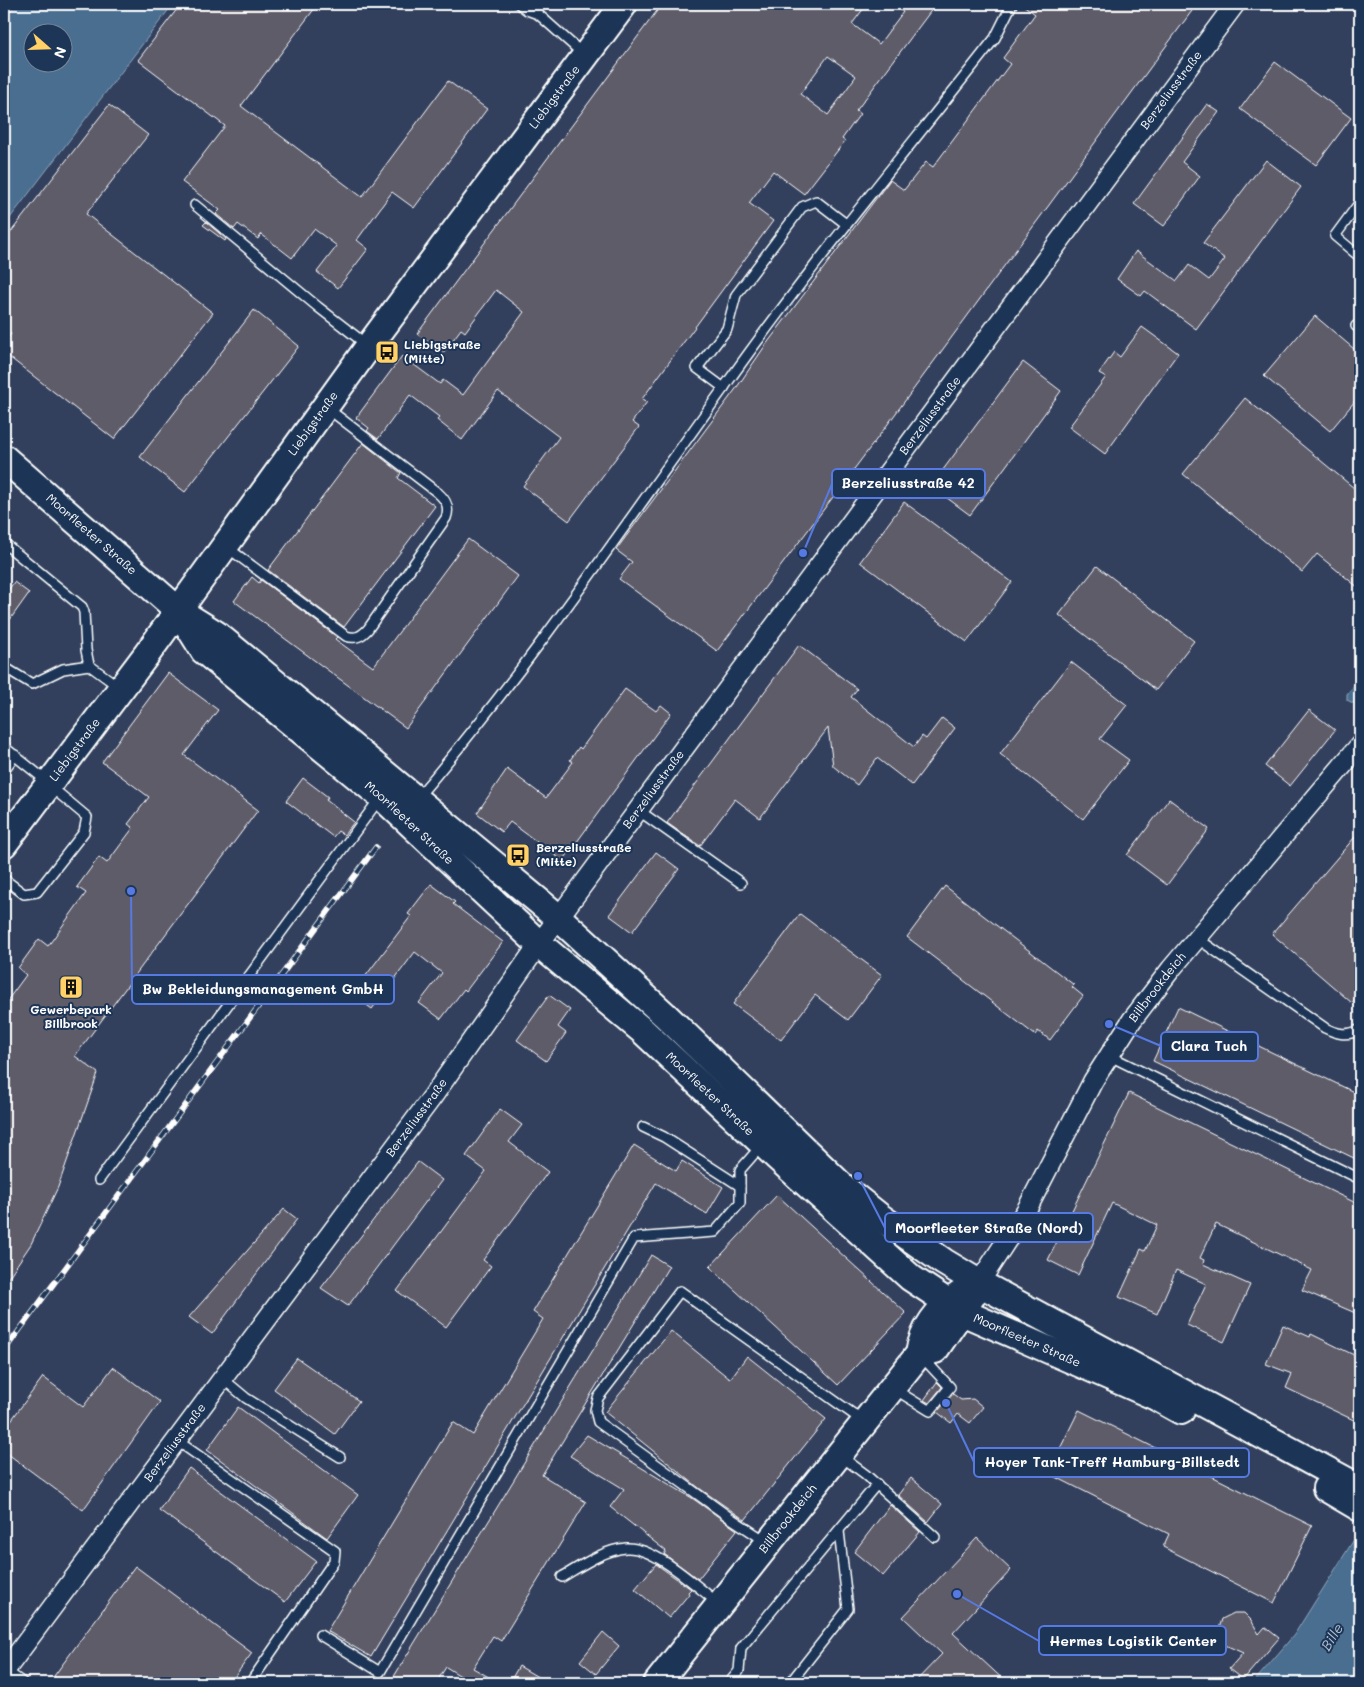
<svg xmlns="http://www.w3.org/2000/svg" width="1364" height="1687" font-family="Mali,sans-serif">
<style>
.built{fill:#31415d}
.water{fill:#496e90;stroke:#92a8bc;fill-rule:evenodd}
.building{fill:#5f5c6b;stroke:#fff;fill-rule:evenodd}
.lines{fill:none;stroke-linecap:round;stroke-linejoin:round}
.lane-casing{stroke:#fff;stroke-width:12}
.street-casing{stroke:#fff;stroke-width:22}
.secondary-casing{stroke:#fff;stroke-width:30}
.lane{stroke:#1d3557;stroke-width:9}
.street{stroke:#1d3557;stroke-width:19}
.secondary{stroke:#1d3557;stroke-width:26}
.rail-casing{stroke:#fff;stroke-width:5.5}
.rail{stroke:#1d3557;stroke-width:4;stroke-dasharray:11;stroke-linecap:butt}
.labels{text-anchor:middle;stroke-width:4;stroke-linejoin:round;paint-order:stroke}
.street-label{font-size:12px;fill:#fff;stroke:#1d3557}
.poi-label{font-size:12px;font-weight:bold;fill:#fff;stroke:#1d3557;text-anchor:start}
.water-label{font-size:14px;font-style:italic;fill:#b6c5d3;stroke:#1d3557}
.leader{fill:none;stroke:#567ae2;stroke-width:2}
.callout-dot{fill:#567ae2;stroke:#1d3557;stroke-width:2}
.callout{fill:#1d3557;stroke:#567ae2;stroke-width:2}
.callout-label{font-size:14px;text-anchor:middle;font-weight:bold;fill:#fff}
</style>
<rect width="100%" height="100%" fill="#1d3557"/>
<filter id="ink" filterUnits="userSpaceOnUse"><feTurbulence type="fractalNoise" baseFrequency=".02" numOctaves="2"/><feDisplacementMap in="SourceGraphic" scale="10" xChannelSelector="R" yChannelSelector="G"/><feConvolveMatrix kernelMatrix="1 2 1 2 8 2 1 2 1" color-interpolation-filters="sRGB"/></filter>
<g filter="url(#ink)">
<!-- built -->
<g class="built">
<polygon points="4,4 16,4 4,20"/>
<polygon points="173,4 1360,4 1360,1530 1294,1635 1253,1683 4,1683 4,226"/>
</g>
<!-- water -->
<g class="water">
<path d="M16,4H173L4,226V20ZM32,32H62V62H32Z"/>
<polygon points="1360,678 1360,699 1355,704 1347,700 1347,694"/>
<polygon points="1360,1530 1360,1683 1253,1683 1294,1635"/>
</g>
<!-- building -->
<g class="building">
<polygon points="181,4 318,4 241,106 362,197 448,81 487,109 414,208 392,192 357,240 368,249 338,288 317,272 337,246 314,229 292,258 261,234 258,239 238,224 234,229 216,214 220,210 182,182 225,126 138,60"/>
<path d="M662,4H867L852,24L879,44L903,12L892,4H936L856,111L860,114L842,139L845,141L804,194L773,171L749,203L773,221L642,399L647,402L632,422L639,427L569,521L523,486L559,437L498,391L462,440L437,420L439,417L410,395L378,439L367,431L369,428L356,418L402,356L440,384L443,380L463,395L524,312L496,290L465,332L461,329L443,353L417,334ZM828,56L856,76L828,115L800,94Z"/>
<polygon points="1022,4 1197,4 882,432 717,651 619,579 632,562 616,550 735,390 765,346 890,180 904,190 926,162 933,167 1010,64 1003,58 1035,14"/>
<polygon points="1275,62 1351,118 1316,165 1240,109"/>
<polygon points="1207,104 1219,112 1182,162 1200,176 1164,226 1134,204"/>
<polygon points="109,105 148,135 86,214 213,313 114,439 4,353 4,343 11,334 4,329 4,241"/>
<polygon points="1266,160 1301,187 1196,329 1145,291 1141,296 1117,279 1136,251 1177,281 1189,265 1209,280 1225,259 1203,243"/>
<polygon points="206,222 226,239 225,241 203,225"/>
<polygon points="254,310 299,346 185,492 140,457"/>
<polygon points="1315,316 1360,354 1360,395 1330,431 1264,376"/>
<polygon points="1142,327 1178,353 1105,454 1069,427 1106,377 1099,373 1114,352 1120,357"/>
<polygon points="1023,362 1061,391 970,515 931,486"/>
<polygon points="1245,398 1360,493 1360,589 1317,554 1302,572 1183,474"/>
<polygon points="363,443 401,473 398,478 435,506 344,627 268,570"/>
<polygon points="904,502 1012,582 967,642 860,562"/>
<polygon points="468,539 518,576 406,728 234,601 252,577 259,583 261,580 337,637 335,639 373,667"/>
<polygon points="1097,566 1194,641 1156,690 1059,615"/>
<polygon points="14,582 29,593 4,628 4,596"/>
<polygon points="799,645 857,689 851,697 914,747 922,736 926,739 942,718 955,728 912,785 877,758 857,785 833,766 828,728 760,818 735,799 700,846 667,823"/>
<polygon points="1071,662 1127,705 1100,739 1129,760 1083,819 1000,754"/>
<polygon points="168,673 218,710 184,755 258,810 75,1056 98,1073 58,1187 31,1244 4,1284 4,1005 26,975 18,968 39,939 48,946 86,893 77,887 99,857 107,863 133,828 128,824 149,797 102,762"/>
<polygon points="625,689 656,711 661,705 671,713 563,861 510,822 502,832 477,813 507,769 546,798 573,762 570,760 579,747 581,749"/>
<polygon points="1309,710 1335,730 1290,786 1265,766"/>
<polygon points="303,778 328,797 326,800 354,822 344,835 338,831 333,837 286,801"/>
<polygon points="1169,799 1209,829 1167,885 1127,855"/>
<polygon points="1360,831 1360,994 1352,1003 1272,934"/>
<polygon points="656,852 679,869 632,932 609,915"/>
<polygon points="431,884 455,902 453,904 503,942 466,991 464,989 441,1019 419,1003 442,973 415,952 372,1009 352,994 411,916 408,914"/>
<polygon points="945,886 1074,985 1072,987 1083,996 1050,1040 1038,1031 1035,1035 907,937"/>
<polygon points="800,914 882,975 848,1020 815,995 781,1040 733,1004"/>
<polygon points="549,995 570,1010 558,1027 566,1033 546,1061 517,1040"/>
<polygon points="1178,1007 1360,1095 1360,1161 1153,1061"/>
<polygon points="1129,1093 1360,1205 1360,1315 1302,1290 1312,1270 1216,1224 1200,1258 1204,1260 1203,1264 1250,1285 1224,1342 1187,1325 1206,1284 1176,1270 1157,1314 1119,1297 1141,1249 1145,1251 1157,1225 1112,1203 1078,1275 1048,1260"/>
<polygon points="500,1109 522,1125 509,1142 548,1172 483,1260 491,1266 446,1327 397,1291 486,1171 466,1156"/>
<polygon points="634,1145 676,1171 682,1161 723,1187 707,1214 656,1183 371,1657 327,1631 453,1422 473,1435 543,1319 533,1312"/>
<polygon points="418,1162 442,1180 348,1306 321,1288"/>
<polygon points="777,1195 906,1313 838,1385 710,1267"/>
<polygon points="284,1209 297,1219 212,1334 189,1317"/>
<polygon points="651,1255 669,1266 542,1475 586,1502 501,1641 493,1636 473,1668 499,1683 472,1683 446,1667 436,1683 390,1683"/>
<polygon points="1283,1325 1310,1337 1311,1334 1360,1358 1360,1423 1286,1388 1292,1374 1266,1364"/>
<polygon points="671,1331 730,1379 747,1356 826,1419 745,1520 699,1488 605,1412"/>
<polygon points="297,1358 359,1401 335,1434 274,1389"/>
<polygon points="113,1367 160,1402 83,1510 4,1451 4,1430 43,1377 83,1407"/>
<polygon points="937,1382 942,1387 929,1403 924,1400"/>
<polygon points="953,1394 961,1400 973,1399 983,1407 970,1423 958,1414 951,1423 937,1412"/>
<polygon points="238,1407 358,1495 327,1538 207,1450"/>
<polygon points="1079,1410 1312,1526 1274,1603 1163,1547 1169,1534 1048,1473"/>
<polygon points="587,1435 692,1498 737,1530 698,1579 664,1554 666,1551 610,1507 624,1489 570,1456"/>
<polygon points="189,1468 316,1561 285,1602 159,1510"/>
<polygon points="911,1478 942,1504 928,1522 898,1495"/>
<polygon points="890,1505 920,1532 883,1576 854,1552"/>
<polygon points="977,1538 1011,1570 953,1633 1007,1683 914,1683 942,1654 903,1617"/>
<polygon points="656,1564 691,1589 688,1592 689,1594 669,1618 635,1589"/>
<polygon points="135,1566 252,1653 230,1683 63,1683 54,1676"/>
<polygon points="1234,1613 1244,1613 1251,1620 1259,1634 1265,1627 1279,1638 1243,1680 1229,1669 1243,1653 1223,1644 1218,1632 1222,1619"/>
<polygon points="603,1632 619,1646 596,1674 580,1661"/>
<polygon points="519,1666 548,1683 509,1683"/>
</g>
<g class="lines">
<!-- lane casing -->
<g class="lane-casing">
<g id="lane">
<polyline points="519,4 527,10 538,14"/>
<polyline points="540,4 538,7 538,14 583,54"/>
<polyline points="1360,202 1335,236 1360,257"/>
<polyline points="195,205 318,307 367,345"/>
<polyline points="1356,326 1360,329"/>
<polyline points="724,388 697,368 727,329 736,295 802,207 816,201 846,224"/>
<polyline points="4,543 82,607 84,612 86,650 89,665 63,669 32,684 4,667"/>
<path d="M228,548L346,636C355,639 361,637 368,629L446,518C450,507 446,500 438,493L327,408"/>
<polyline points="89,665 119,687"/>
<polyline points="4,747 49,783"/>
<polyline points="4,770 15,755"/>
<path d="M418,797C529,667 625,525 725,386C810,266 904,154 995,38L1012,4"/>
<polyline points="638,810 741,883"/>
<polyline points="4,879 24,894 37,892 84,832 87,817 50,786"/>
<path d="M1197,938L1325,1028C1337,1034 1348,1037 1360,1029"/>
<polyline points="1108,1055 1360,1179"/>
<polyline points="643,1127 664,1137 740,1186"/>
<polyline points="99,1180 380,798"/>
<polyline points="222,1378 246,1398 340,1457"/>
<polyline points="894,1389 930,1411 950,1387 922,1357"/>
<polyline points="176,1440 335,1551 334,1561 250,1683"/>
<polyline points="842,1457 865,1474 935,1537"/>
<polyline points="767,1542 729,1517 598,1422 595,1410 598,1398 680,1291 863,1421"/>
<path d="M562,1577C581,1566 603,1550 626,1548C654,1546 696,1586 718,1603"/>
<polyline points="320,1635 380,1672 634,1238 715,1232 740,1203 740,1170 761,1146"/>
<polyline points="5,1670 23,1683"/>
<polyline points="729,1683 739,1671 741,1648 877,1484"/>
<polyline points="790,1683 848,1609 839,1531"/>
</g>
</g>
<!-- street casing -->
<g class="street-casing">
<g id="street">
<path id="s1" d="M979,1283L1027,1209L1093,1081L1132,1020L1171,969L1360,745"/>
<path id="s2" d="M4,1672L433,1096L539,944L1235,4"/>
</g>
</g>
<!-- secondary casing -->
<g class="secondary-casing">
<g id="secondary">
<path id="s3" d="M4,458L179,611L216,634L559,918L666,1016L845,1189L880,1217L944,1262L979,1283L1360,1488"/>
<path id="s4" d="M182,616L204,651L381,796L539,944L644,1032L777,1157L911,1278L962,1312L1154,1396L1181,1411"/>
<path id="s5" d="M4,844L147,654L369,346L624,4"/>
<polyline points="919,1354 935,1350 972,1296"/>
<polyline points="1326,1488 1360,1508"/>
<path id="s6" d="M657,1683L919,1354C923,1327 939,1308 962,1293"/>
</g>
</g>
<!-- lane -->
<use href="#lane" class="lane"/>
<!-- street -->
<use href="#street" class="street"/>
<!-- secondary -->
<use href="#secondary" class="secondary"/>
<!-- rail casing -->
<g class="rail-casing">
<polyline id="rail" points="4,1351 376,847"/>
</g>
<!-- rail -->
<use href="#rail" class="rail"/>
</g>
</g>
<!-- icons -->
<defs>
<g id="bus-square" transform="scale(1.25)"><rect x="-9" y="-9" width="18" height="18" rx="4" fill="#ffd166" stroke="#1d3557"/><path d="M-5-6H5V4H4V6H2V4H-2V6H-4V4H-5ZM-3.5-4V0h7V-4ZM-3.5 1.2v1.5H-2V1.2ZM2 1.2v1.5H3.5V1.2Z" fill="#111"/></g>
<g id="building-square" transform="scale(1.25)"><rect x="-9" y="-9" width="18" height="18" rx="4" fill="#ffd166" stroke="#1d3557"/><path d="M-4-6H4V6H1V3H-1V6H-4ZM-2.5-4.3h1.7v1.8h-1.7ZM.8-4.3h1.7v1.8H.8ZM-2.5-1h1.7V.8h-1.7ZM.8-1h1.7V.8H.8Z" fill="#111"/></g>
</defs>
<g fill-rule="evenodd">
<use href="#bus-square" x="387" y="352"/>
<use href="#bus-square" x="518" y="855"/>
<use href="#building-square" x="71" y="987"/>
</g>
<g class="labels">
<!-- street labels -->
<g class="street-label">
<text dy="4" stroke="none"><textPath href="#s2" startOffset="1966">Berzeliusstraße</textPath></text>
<text dy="4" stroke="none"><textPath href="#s5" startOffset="928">Liebigstraße</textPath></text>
<text dy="4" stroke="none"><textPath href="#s2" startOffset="1561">Berzeliusstraße</textPath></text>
<text dy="4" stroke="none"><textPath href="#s5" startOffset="522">Liebigstraße</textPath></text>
<text dy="4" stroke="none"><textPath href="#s3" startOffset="116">Moorfleeter Straße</textPath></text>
<text dy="4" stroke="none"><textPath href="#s5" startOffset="118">Liebigstraße</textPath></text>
<text dy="4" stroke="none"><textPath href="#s2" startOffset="1096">Berzeliusstraße</textPath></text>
<text dy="4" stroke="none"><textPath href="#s4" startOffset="309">Moorfleeter Straße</textPath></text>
<text dy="4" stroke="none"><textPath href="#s1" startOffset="346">Billbrookdeich</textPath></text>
<text dy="4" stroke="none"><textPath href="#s4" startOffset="714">Moorfleeter Straße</textPath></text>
<text dy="4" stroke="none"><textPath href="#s2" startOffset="691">Berzeliusstraße</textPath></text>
<text dy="4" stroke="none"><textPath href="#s4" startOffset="1119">Moorfleeter Straße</textPath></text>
<text dy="4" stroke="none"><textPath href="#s2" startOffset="286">Berzeliusstraße</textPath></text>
<text dy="4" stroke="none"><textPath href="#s6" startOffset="210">Billbrookdeich</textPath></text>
</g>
<!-- poi labels -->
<g class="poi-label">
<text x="404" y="349">Liebigstraße<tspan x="404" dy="14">(Mitte)</tspan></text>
<text x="536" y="852">Berzeliusstraße<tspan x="536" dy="14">(Mitte)</tspan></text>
<text x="71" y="1014" text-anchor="middle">Gewerbepark<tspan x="71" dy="14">Billbrook</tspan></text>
</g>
<!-- water labels -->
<g class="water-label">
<text transform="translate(1332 1637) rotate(-58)" y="5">Bille</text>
</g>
</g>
<!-- callouts -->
<path class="leader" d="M803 553L832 484M131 891L132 989M1109 1024L1161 1046M858 1176L885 1228M946 1403L974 1462M957 1594L1039 1641"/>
<g class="callout-dot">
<circle cx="803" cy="553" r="5"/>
<circle cx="131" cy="891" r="5"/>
<circle cx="1109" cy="1024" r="5"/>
<circle cx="858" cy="1176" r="5"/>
<circle cx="946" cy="1403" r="5"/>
<circle cx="957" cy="1594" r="5"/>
</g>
<g class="callout">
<rect x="832" y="469" width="153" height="29" rx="5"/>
<rect x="132" y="975" width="262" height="29" rx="5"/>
<rect x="1161" y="1032" width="97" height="29" rx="5"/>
<rect x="885" y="1213" width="208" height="29" rx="5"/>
<rect x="974" y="1448" width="275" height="29" rx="5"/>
<rect x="1039" y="1626" width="187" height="29" rx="5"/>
</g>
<g class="callout-label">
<text x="908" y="488">Berzeliusstraße 42</text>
<text x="263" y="994">Bw Bekleidungsmanagement GmbH</text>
<text x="1209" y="1051">Clara Tuch</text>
<text x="989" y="1233">Moorfleeter Straße (Nord)</text>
<text x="1112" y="1467">Hoyer Tank-Treff Hamburg-Billstedt</text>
<text x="1133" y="1646">Hermes Logistik Center</text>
</g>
<!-- margin -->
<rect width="1364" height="1687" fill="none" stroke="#1d3557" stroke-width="20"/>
<rect x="10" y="10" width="1344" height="1667" fill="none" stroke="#fff" stroke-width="2" filter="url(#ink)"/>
<!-- north arrow -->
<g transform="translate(48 48) rotate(110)"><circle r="24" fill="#1d3557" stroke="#77869a"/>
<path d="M0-4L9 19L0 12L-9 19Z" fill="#ffd166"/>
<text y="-8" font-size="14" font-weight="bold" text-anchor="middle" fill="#ffffff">N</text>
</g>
</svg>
